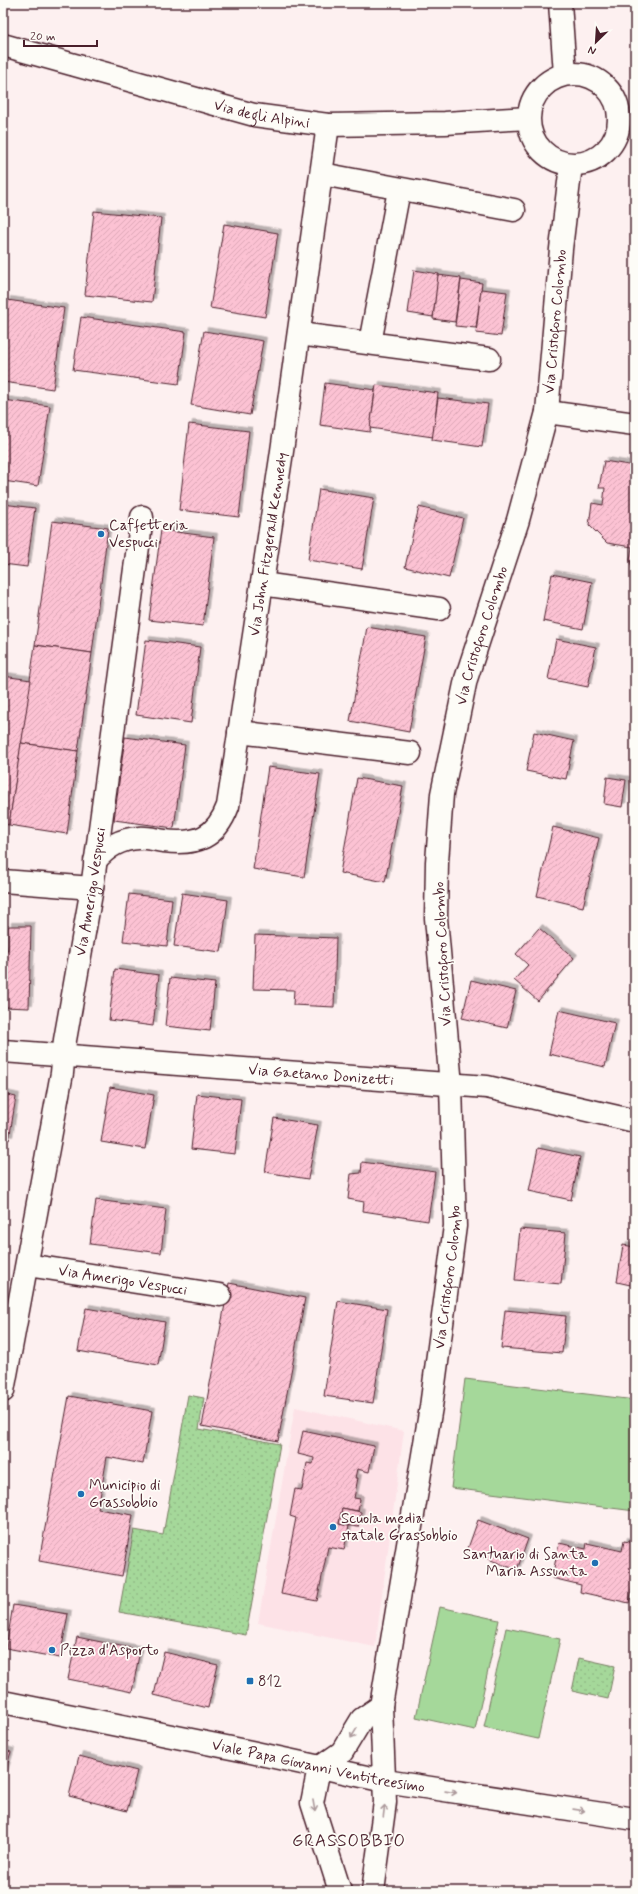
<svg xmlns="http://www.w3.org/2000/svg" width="638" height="1894" font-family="Mynerve,sans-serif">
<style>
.built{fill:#fde2e7}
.park{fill:url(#park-dots);stroke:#787c62}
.pitch{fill:#a5d89a;stroke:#787c62}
.building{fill:url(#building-hatch);stroke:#4a1f2b;filter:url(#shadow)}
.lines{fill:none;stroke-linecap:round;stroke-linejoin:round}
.minor-casing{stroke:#4a1f2b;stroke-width:25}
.minor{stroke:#fdfcf7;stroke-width:22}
.oneway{stroke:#ac999b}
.poi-dot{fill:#1f6fb2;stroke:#fdfcf7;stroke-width:1.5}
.labels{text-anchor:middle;stroke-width:3.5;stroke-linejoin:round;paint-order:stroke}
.street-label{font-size:15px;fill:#4a1f2b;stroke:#fdfcf7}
.poi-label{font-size:15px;fill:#4a1f2b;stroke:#fdfcf7;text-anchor:start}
.quarter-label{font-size:17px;letter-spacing:1px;fill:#4a1f2b;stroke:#fdfcf7}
</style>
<defs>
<pattern id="park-dots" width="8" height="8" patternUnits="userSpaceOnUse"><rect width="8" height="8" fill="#a5d89a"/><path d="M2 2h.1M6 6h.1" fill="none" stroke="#90b985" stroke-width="1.8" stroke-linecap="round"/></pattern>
<pattern id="building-hatch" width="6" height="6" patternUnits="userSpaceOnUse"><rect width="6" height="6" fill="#fcc2d3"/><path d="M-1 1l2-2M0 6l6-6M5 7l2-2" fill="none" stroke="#daa6b5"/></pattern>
<filter id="shadow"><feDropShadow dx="3.5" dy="-3.5" stdDeviation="0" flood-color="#0004"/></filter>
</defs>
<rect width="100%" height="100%" fill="#fdf0f0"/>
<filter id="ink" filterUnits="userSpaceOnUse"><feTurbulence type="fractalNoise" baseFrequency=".025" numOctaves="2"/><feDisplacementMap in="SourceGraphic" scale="8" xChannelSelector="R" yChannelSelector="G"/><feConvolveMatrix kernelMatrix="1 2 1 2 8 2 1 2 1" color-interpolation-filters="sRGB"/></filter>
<g filter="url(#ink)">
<!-- built -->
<polygon class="built" points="295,1407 404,1431 375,1647 258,1623"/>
<!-- park -->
<g class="park">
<polygon points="188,1395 204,1398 199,1429 280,1444 246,1635 119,1612 134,1530 163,1535"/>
<polygon points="579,1658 615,1666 608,1699 572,1691"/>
</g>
<!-- pitch -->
<g class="pitch">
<polygon points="465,1379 635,1400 635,1511 451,1488"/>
<polygon points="440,1607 499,1620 475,1730 416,1717"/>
<polygon points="506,1628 560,1639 538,1739 484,1727"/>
</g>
<!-- building -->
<g class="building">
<polygon points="94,211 161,218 152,302 85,295"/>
<polygon points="224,224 278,233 265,317 210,308"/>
<polygon points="414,270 439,274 433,317 408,313"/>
<polygon points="438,275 461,278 455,322 433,319"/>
<polygon points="461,280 482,283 476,328 455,326"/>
<polygon points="481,289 507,292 501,336 476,333"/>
<polygon points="7,300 64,308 53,389 3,382 3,327"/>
<polygon points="81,317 186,332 179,384 73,370"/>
<polygon points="204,331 263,341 250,415 191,405"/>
<polygon points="325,383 375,390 370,432 320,425"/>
<polygon points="376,385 438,393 433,437 370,428"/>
<polygon points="438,398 488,404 482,447 432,440"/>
<polygon points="3,400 50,406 38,486 3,481"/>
<polygon points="189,424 249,431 239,517 179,510"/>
<polygon points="604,461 635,466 635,582 630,560 632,547 607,543 589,525 592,503 603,505 605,488 599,488"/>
<polygon points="319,489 374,498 362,569 308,560"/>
<polygon points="3,504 35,508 27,567 3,564"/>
<polygon points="419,507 463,518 449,578 405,567"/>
<polygon points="52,521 108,528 92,653 35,645"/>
<polygon points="161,530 214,537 203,626 149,620"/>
<polygon points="552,574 592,582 583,629 543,621"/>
<polygon points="367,627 426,637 409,732 350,721"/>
<polygon points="556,639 596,647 588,687 548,679"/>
<polygon points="146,640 200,647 191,723 136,715"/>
<polygon points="35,645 92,653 78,751 21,743"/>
<polygon points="3,676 31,680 9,825 3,824"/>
<polygon points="534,732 574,741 566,779 526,771"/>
<polygon points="125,737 185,745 174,828 114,820"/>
<polygon points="21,743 78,751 67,834 9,825"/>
<polygon points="268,767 320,774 304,877 253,869"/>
<polygon points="607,777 626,780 622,807 604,804"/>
<polygon points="357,778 403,786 385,882 340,873"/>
<polygon points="553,827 599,838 583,907 537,896"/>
<polygon points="182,893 228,900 221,952 174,946"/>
<polygon points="129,894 172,899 167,946 123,941"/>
<polygon points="8,926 31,926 29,1008 3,1007 3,950 8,950"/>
<polygon points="539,928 574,958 538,1001 514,980 528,965 516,954"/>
<polygon points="255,935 336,938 334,1007 293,1005 294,990 253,989"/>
<polygon points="115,969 159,975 153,1026 109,1020"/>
<polygon points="170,978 215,983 210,1031 165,1026"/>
<polygon points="471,980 516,991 507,1028 462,1018"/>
<polygon points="559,1010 615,1023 605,1067 549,1054"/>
<polygon points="110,1087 154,1095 145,1149 101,1142"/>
<polygon points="3,1094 16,1097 9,1140 3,1139"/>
<polygon points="197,1094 241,1099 235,1154 191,1149"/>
<polygon points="274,1118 318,1125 308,1179 265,1172"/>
<polygon points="538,1148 580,1157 571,1200 529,1191"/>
<polygon points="362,1162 435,1172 428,1221 363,1211 364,1202 348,1199 351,1174 361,1173"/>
<polygon points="96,1200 166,1209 161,1253 90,1244"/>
<polygon points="520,1229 566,1233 561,1284 515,1280"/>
<polygon points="623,1245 635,1247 635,1286 617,1282"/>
<polygon points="229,1283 305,1298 278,1441 202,1426"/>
<polygon points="338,1301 387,1309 373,1403 324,1396"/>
<polygon points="86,1308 165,1322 158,1365 78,1351"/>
<polygon points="505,1310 566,1316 562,1353 501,1348"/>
<polygon points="69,1396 152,1411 143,1464 107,1457 98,1509 133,1515 122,1576 39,1561"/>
<polygon points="303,1431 374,1446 369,1472 357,1469 355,1478 358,1478 354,1498 360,1499 358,1511 342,1508 339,1524 349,1526 344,1550 328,1547 317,1601 281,1594 296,1518 290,1516 295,1489 302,1490 307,1463 313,1464 314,1458 298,1454"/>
<polygon points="342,1508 361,1512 358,1527 339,1524"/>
<polygon points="478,1520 528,1539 517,1570 467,1551"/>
<polygon points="624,1541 635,1543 635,1574 629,1603 580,1592 581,1585 552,1578 559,1543 586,1549 587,1543 622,1551"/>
<polygon points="13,1605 68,1614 60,1658 6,1648"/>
<polygon points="77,1637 140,1650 132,1692 68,1679"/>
<polygon points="164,1652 218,1665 208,1708 154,1695"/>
<polygon points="3,1750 11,1752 3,1778"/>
<polygon points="79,1756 137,1771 127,1811 69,1796"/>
</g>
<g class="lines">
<!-- minor casing -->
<g class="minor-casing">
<g id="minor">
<polyline points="560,3 565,74"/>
<path id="s1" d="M3,45L254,115L328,125L445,123L528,118"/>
<circle cx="574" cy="119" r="45"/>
<polyline points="322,174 514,210"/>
<polyline points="299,334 489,359"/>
<polyline points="370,343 399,190"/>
<polyline points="547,412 635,424"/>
<polyline points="262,584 439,609"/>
<polyline points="239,732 410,753"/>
<path id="s2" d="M95,861C107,847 120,839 139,838C147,837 156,840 164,841C197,845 216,838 228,806L281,458L328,125"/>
<polyline points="3,881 92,888"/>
<path id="s3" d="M3,1051L487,1087L635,1121"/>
<path id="s4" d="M27,1265L220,1295"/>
<path id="s5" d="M3,1391L62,1073L65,1040L92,888L142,517"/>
<path id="s6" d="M3,1702L251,1752L385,1781L635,1819"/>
<polyline points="319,1768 312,1803 340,1891"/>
<polyline points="319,1768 342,1752 362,1719 381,1706"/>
<path id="s7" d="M373,1891L385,1802L381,1706L431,1407L455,1226L451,1085L436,918L437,862L442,794L466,679L518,520L547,412L561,249L571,165"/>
</g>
</g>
<!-- minor -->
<use href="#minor" class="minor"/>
</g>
<!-- one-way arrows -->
<defs><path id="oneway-shaft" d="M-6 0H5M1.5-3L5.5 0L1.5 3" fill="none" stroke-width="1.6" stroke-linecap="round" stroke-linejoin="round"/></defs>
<g class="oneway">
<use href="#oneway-shaft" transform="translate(354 1733) rotate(122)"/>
<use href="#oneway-shaft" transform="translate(451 1792) rotate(8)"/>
<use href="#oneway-shaft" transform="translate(314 1806) rotate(80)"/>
<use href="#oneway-shaft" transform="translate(579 1810) rotate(8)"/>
<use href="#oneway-shaft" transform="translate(384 1811) rotate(-83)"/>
</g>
</g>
<!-- markers -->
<g class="poi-dot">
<circle cx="101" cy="534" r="4"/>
<circle cx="81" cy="1494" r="4"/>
<circle cx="333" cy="1527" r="4"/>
<circle cx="595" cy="1563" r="4"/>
<circle cx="52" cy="1650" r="4"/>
<rect x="246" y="1677" width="8" height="8" rx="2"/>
</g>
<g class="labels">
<!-- street labels -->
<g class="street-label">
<text dy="5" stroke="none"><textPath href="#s1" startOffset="268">Via degli Alpini</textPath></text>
<text dy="5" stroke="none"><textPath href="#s7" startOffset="1592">Via Cristoforo Colombo</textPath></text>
<text dy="5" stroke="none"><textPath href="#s2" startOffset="422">Via John Fitzgerald Kennedy</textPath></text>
<text dy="5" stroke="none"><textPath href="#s7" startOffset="1268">Via Cristoforo Colombo</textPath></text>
<text dy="5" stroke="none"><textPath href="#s5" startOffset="507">Via Amerigo Vespucci</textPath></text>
<text transform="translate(442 954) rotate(-93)" y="5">Via Cristoforo Colombo</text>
<text dy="5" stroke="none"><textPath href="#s3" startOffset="319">Via Gaetano Donizetti</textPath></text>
<text dy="5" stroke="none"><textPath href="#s7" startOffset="620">Via Cristoforo Colombo</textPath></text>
<text dy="5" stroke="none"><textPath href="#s4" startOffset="97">Via Amerigo Vespucci</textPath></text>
<text dy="5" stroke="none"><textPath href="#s6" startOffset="322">Viale Papa Giovanni Ventitreesimo</textPath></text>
</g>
<!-- poi labels -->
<g class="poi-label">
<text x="109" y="530">Caffetteria<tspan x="109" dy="17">Vespucci</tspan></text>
<text x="89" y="1490">Municipio di<tspan x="89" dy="17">Grassobbio</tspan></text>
<text x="341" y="1523">Scuola media<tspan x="341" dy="17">statale Grassobbio</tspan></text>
<text x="587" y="1559" text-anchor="end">Santuario di Santa<tspan x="587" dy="17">Maria Assunta</tspan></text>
<text x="60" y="1655">Pizza d'Asporto</text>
<text x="258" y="1686">812</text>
</g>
<!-- quarter labels -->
<g class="quarter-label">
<text x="349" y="1846">GRASSOBBIO</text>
</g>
</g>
<!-- margin -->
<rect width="638" height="1894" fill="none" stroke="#fdfcf7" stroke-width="16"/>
<rect x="8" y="8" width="622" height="1878" fill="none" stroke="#4a1f2b" stroke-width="1.5" filter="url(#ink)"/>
<!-- north arrow -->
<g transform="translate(596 42) rotate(205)" stroke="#fdfcf7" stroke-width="3" paint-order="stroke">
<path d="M0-3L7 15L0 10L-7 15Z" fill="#4a1f2b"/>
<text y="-6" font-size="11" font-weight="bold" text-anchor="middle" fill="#4a1f2b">N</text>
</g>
<!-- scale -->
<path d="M24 40v6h73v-6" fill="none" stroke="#4a1f2b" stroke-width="2"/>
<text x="30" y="40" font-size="12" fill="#4a1f2b" stroke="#fdfcf7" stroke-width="3" paint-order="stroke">20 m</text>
</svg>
